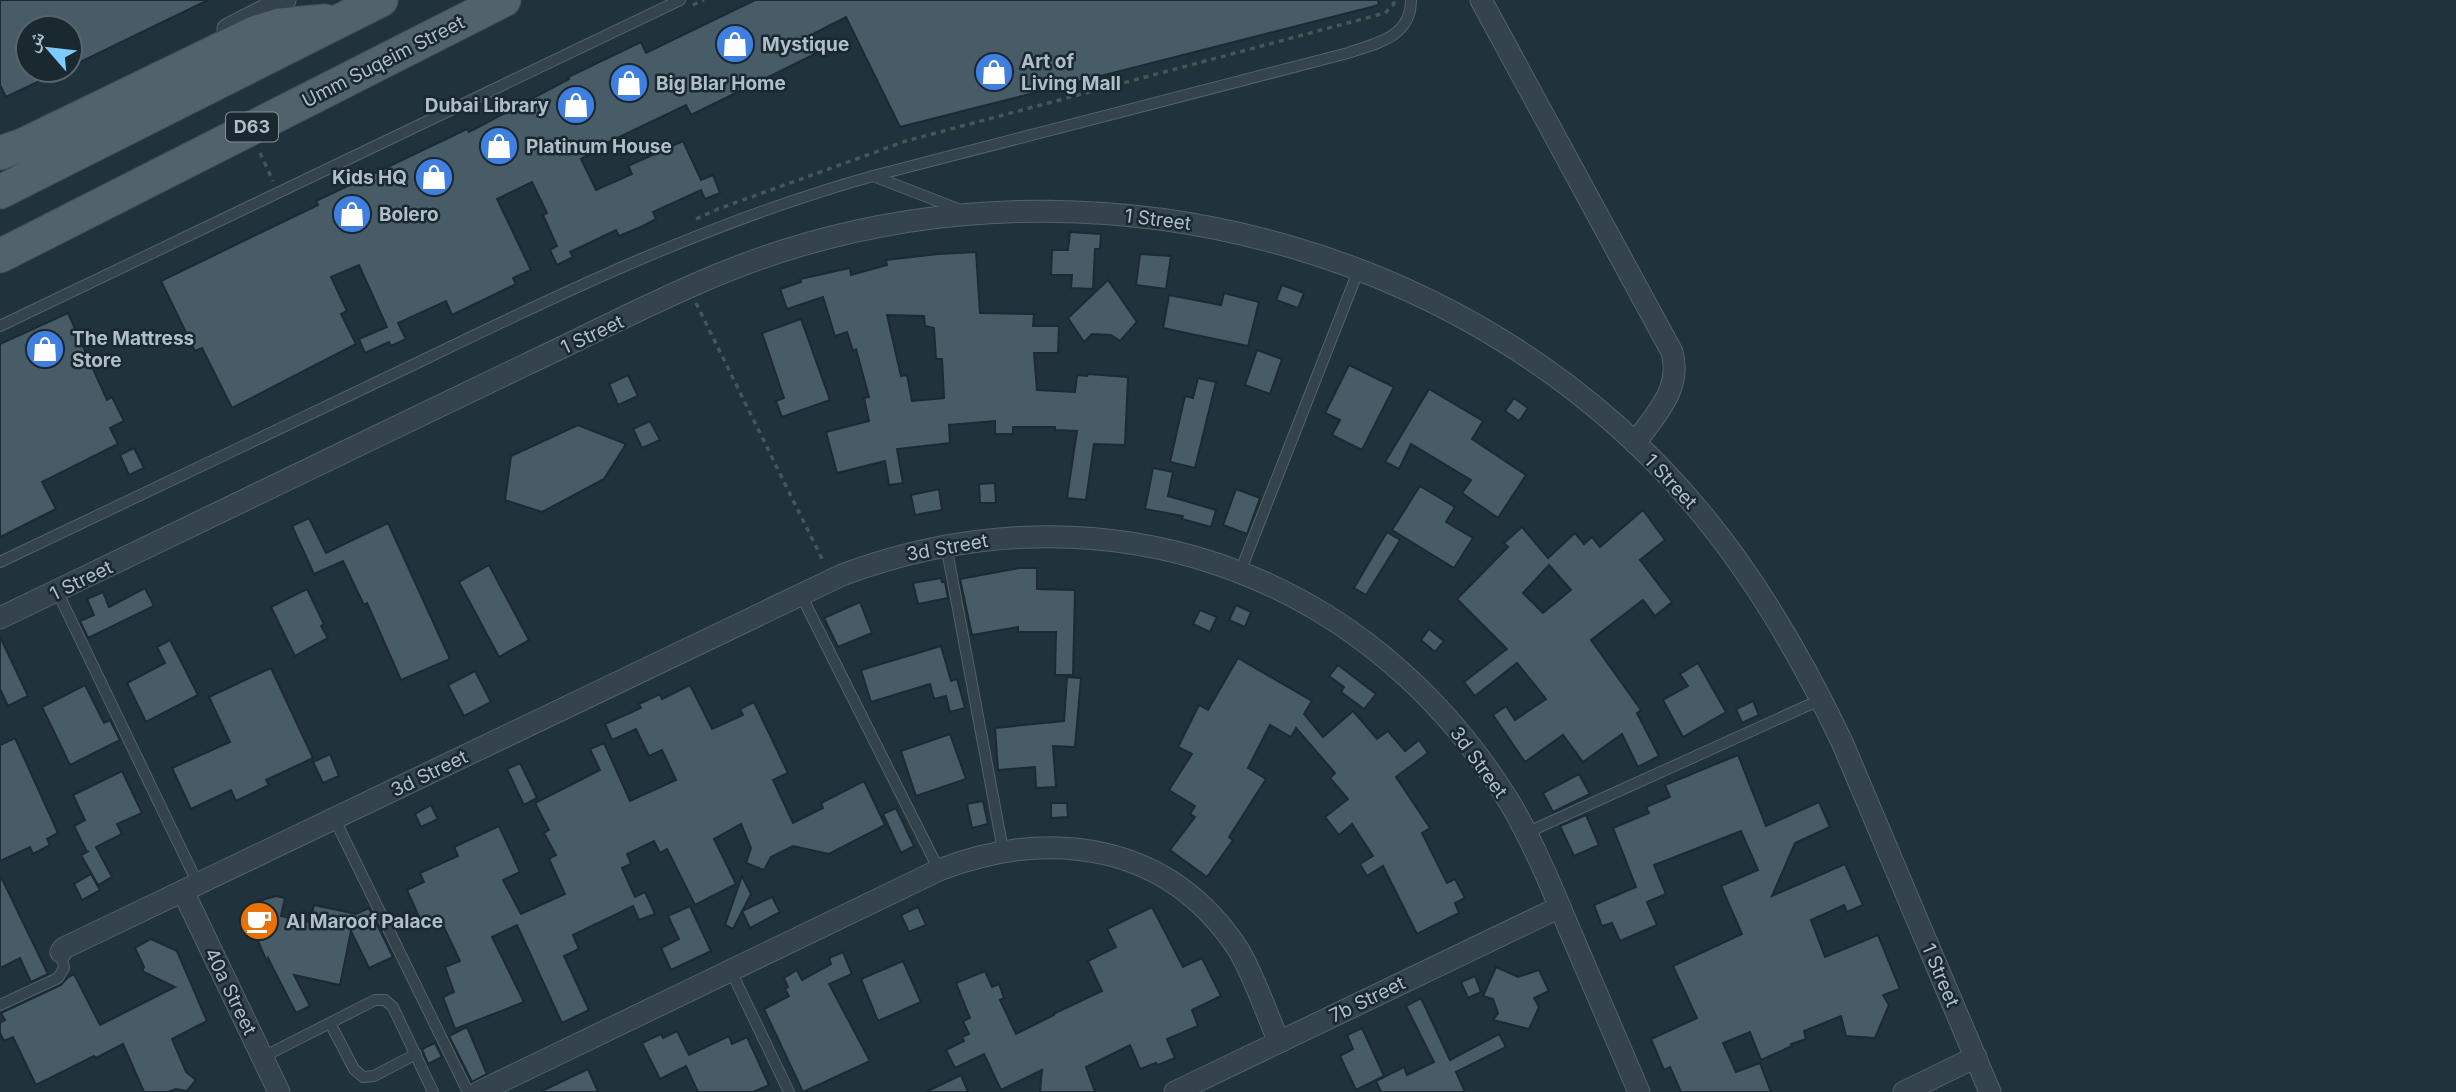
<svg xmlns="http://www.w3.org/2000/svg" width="2456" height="1092" font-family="Inter,'Noto Naskh Arabic',sans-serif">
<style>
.building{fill:#485c67;stroke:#1c2a33;stroke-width:2;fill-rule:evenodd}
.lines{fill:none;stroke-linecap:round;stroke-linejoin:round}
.lane-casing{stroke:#52616a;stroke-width:12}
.street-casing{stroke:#52616a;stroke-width:23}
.primary-casing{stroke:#414f58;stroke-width:35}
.path{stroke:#405957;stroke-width:3.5;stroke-dasharray:5 5;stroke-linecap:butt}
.lane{stroke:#34434c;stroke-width:10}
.street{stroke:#34434c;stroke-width:21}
.primary{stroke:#52626c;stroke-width:33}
.labels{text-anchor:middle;stroke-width:5;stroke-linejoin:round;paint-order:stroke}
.shield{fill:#1a2830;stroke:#82919a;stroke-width:2}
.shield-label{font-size:18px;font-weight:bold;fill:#afbec8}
.poi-label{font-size:19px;font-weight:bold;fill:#afbec8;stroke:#1a2830;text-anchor:start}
.street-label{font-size:19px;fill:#afbec8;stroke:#1a2830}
</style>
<rect width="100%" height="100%" fill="#20323c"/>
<!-- building -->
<g class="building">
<polygon points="0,0 208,0 70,67 70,28 28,28 28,70 63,70 6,97 0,85"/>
<polygon points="755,0 1378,0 1379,5 900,127 846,17 811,35 819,52 691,115 686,105 592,150 593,153 581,159 596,190 632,174 628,166 683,141 701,180 713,175 720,193 705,199 701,190 653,212 656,219 643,226 619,236 616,230 570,252 573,257 557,265 550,250 557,246 543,215 547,213 532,182 497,199 531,270 513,278 516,284 452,315 446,301 398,323 406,339 391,346 389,342 365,353 359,339 387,327 359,265 331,277 347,311 341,314 356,344 232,408 202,348 195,351 161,281 318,205 316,201 467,129 469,132 569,79 568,77 641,42 646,53"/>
<polygon points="1070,232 1101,234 1100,249 1095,249 1093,289 1071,288 1072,275 1051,275 1052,250 1068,250"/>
<path d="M976,252L980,313L1034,314L1033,326H1059L1058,353H1034L1037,390L1075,392L1077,375L1087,376L1088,374L1128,377L1125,445L1094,444L1086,500L1067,498L1077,431L1055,430V427H1013V434H995V421L949,425L950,443L897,449L903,483L889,485L885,461L837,473L826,432L869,421L864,398L869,397L856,349L853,351L847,332L835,336L823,297L787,309L780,289L801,282L800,279L850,268L851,275L887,265L886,260L938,254ZM887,315L924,316L925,326L934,328L936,359H942L944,398L912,401L907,375L901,376Z"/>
<polygon points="1140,254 1171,256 1166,289 1136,285"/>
<polygon points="1108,280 1137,322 1120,341 1111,335 1092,334 1084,342 1068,318"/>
<polygon points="1282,285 1304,293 1298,308 1276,300"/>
<polygon points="1224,293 1259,302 1248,346 1163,328 1169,295 1221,305"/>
<polygon points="68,313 107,400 112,397 124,421 110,428 118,444 42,482 56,509 0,537 0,344"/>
<polygon points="801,319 830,400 782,417 776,401 784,398 762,333"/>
<polygon points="1257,350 1282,359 1270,394 1245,385"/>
<polygon points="1349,365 1394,387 1362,450 1332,435 1340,420 1325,413"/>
<polygon points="628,375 638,396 618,405 609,384"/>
<polygon points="1198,378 1216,382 1195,468 1170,462 1185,396 1193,398"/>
<polygon points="1429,389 1483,421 1472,439 1526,475 1498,518 1462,493 1471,480 1411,444 1399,469 1385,462"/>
<polygon points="1514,398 1528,408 1519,421 1505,411"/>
<polygon points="650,421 660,440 642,448 633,429"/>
<polygon points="578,425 626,444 604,479 542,512 505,500 511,456"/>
<polygon points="134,448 144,468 129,475 120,455"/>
<polygon points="1153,468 1173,472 1168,496 1216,510 1211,527 1182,519 1183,516 1145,509"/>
<polygon points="995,483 996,503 980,503 979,484"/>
<polygon points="1420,486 1455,507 1446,522 1473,538 1454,568 1392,530"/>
<polygon points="939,489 942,510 915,515 911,495"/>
<polygon points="1236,489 1260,498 1247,534 1223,525"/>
<path d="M1643,510L1665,540L1640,560L1672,602L1655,616L1643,600L1591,640L1641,710L1637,713L1659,756L1638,767L1622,734L1583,762L1563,735L1525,762L1493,715L1506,706L1515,720L1546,699L1517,663L1475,696L1464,682L1507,649L1457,599L1508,547L1504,543L1522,527L1548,558L1575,533L1584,544L1592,537L1600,547ZM1549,565L1571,590L1543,613L1523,593Z"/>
<polygon points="309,518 326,553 388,523 450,659 401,680 367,603 364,605 343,561 314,574 292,526"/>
<polygon points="1387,532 1400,540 1366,595 1354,588"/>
<polygon points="489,565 529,640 499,657 459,582"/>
<polygon points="1019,568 1037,568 1037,589 1075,590 1073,675 1055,675 1056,632 1018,632 1018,627 972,635 960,579"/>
<polygon points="941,578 942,582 945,582 948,598 918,604 913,583"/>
<polygon points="145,588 154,606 88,638 80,621 94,615 87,599 103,592 109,607"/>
<polygon points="307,589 324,624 321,626 328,638 295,656 271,607"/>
<polygon points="860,602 872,633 838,647 824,618"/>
<polygon points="1236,605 1251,612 1245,627 1229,620"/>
<polygon points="1200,610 1217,617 1210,632 1193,624"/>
<polygon points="1429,629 1444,641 1435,652 1421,640"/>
<polygon points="0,637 28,696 8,706 0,689"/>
<polygon points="170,640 198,695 146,722 127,683 165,663 157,647"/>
<polygon points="941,646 951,681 957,679 965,708 950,712 946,696 934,699 930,684 871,702 861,670"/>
<polygon points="1238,658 1312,701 1304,714 1323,737 1353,711 1377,739 1388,731 1405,751 1419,740 1428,753 1396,777 1430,828 1422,833 1447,883 1455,879 1465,898 1455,903 1459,913 1417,934 1383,866 1367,876 1360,864 1373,856 1352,824 1339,835 1325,817 1348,799 1330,778 1335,773 1296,728 1291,737 1270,725 1248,768 1266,779 1229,837 1233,840 1207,877 1170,850 1195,817 1190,814 1195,806 1169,790 1192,754 1178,747 1199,705 1208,710"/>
<polygon points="1698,663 1726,712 1683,737 1663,700 1688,686 1680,674"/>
<polygon points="1338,665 1376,694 1364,709 1341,692 1344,687 1329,676"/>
<polygon points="271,668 313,758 266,780 269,785 236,801 231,790 191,809 172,768 230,742 209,697"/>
<polygon points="475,671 491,702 464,716 448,685"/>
<polygon points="1067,677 1081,678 1075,747 1053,746 1056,787 1036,788 1035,767 998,770 995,728 1064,721"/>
<polygon points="85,685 104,723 110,720 120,740 70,765 42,707"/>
<polygon points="690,685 712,729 743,715 740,709 754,702 788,773 773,780 793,823 823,808 821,803 864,781 885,825 829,854 793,846 771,857 764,870 746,863 751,848 741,824 714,839 736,884 695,905 667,849 660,853 654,841 627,854 631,864 622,868 635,897 645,892 655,914 639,920 633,906 573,935 579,949 564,956 589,1010 562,1023 517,925 492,937 524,1002 455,1029 443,997 454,992 445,967 460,961 441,921 424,928 407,890 424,882 420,873 458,856 454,847 499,826 520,872 503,880 521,914 565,894 549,859 556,855 544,833 549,830 535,803 600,770 590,749 604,743 630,801 676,780 662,750 649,756 636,729 612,740 605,724 641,708 639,704 660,694 662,699"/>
<polygon points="1753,701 1759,715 1742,723 1736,709"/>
<polygon points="950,734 966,779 916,796 901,751"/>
<polygon points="15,738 58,833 47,839 50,845 33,854 30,847 0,861 0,745"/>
<polygon points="330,754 339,776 323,783 313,762"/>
<polygon points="1738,755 1766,826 1819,802 1830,827 1795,843 1772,896 1845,864 1863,905 1847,912 1844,905 1811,920 1825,957 1878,935 1900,989 1883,995 1889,1005 1875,1038 1846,1036 1841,1016 1804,1031 1806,1039 1791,1044 1792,1046 1761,1060 1750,1032 1723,1043 1736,1072 1760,1063 1771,1092 1681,1092 1670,1067 1664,1070 1651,1039 1697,1018 1673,966 1742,934 1721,886 1758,870 1741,831 1654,865 1666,894 1647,902 1657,925 1620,941 1612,923 1602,926 1594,905 1636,887 1613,828 1649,813 1646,807 1670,797 1665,785"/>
<polygon points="520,763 537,798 524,805 507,769"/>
<polygon points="122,771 142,813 117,824 122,834 96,847 112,877 98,885 81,855 89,851 87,852 74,826 85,820 73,795"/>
<polygon points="1579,774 1590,794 1553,812 1543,793"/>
<polygon points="983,801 988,824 972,828 967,804"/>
<polygon points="1051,803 1067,803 1068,817 1051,818"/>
<polygon points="431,805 438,819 421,827 415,814"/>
<polygon points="896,808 914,846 901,853 883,814"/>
<polygon points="1586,815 1599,845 1574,856 1560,826"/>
<polygon points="91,874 100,890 82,900 74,884"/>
<polygon points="0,875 48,974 31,982 20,958 0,968"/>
<polygon points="742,876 751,894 733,929 725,925"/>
<polygon points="276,896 285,898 281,916 310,922 314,905 356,914 369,908 393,957 369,968 351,931 340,985 294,975 310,1006 296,1013 268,958 267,962 247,915 252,903"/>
<polygon points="772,897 780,912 750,928 742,911"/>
<polygon points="690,906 711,951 671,970 661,948 679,939 668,916"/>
<polygon points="918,907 926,925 909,932 901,915"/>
<polygon points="1152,907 1183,967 1202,958 1221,996 1192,1010 1198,1026 1167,1039 1175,1058 1158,1065 1156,1063 1140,1069 1130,1045 1086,1067 1095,1092 1040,1092 1042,1070 1001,1090 984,1054 955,1068 946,1050 964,1041 962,1037 969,1034 963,1021 970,1018 956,983 985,971 992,987 999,984 1004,998 1000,1000 1016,1034 1054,1015 1053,1014 1102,991 1088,961 1116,947 1107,929"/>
<polygon points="151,939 177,951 207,1021 172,1039 186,1072 196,1080 187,1091 176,1089 168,1092 144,1092 123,1044 96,1058 94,1056 36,1085 13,1037 4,1041 0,1033 0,1023 5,1020 1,1013 61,985 68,977 74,974 100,1025 175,987 142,971 144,967 135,948"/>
<polygon points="843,952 852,974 829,984 870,1061 803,1092 764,1009 789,996 785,989 788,987 784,978 797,970 802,980 831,964 829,958"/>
<polygon points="903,961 921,1002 878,1021 861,979"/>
<polygon points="1496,967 1518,977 1539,970 1549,991 1534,998 1539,1007 1529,1029 1493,1020 1498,1013 1493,999 1483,996"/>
<polygon points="1475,976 1481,992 1468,998 1461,982"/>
<polygon points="1421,998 1450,1060 1499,1034 1506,1047 1456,1072 1465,1092 1381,1092 1376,1081 1404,1067 1407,1075 1434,1062 1406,1006"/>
<polygon points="467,1027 487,1074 472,1082 449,1036"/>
<polygon points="1362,1028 1384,1076 1356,1090 1340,1056 1353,1049 1347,1035"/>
<polygon points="677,1031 689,1055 729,1036 732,1044 747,1037 769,1085 753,1092 698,1092 686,1066 660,1079 642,1043 661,1034 663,1038"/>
<polygon points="435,1043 442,1057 428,1064 422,1049"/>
<polygon points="588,1069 598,1092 540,1092"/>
<polygon points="961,1075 968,1092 926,1092"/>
</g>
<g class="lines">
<!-- lane casing -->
<g class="lane-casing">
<g id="lane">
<polyline points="873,176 966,212"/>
<polyline points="0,326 680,0"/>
<polyline points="946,545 1003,850"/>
<path d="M0,562C138,496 276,430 415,364C565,291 712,221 873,176L1348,53C1377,43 1411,37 1411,0"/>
<polyline points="1240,572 1359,269"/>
<polyline points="57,591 198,884"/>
<polyline points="801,595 939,870"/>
<polyline points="334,818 468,1092"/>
<polyline points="1526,833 1822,699"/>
<polyline points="731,971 789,1092"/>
<polyline points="0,1005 58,978 64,968 61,952"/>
<polyline points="330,1023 354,1069 363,1077 374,1076 416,1054"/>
<polyline points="263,1057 375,1000 385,1000 393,1007 433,1092"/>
</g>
</g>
<!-- street casing -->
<g class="street-casing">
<g id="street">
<path d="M1481,0L1672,352C1682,389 1656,414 1635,443"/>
<polyline points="228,29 285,0"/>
<path d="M0,618C175,535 349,448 525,365C615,323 705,273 802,245C1122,152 1487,254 1701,513C1759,583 1803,660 1842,742L1990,1092"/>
<polyline points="183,891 279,1092"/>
<path d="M61,952L64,948L842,575C1100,479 1365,567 1510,803C1534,844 1552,888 1570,931C1593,985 1616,1038 1639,1092"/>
<path d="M479,1092L939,870C1051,827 1168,843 1238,949C1253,973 1267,1015 1279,1042"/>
<polyline points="1175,1092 1560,907"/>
<polyline points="1904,1092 1976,1057"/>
</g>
</g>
<!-- primary casing -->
<g class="primary-casing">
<g id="primary">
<polyline points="0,153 23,145 254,33 280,25 325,21"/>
<polyline points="0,192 381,0"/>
<polyline points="0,256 504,0"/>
</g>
</g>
<!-- path -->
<g class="path">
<polyline points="693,5 704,0"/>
<polyline points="260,153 273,181"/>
<polyline points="696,219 718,209 906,141 1385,13 1394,4 1393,0"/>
<polyline points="696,303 824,563"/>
</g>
<!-- lane -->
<use href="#lane" class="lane"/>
<!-- street -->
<use href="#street" class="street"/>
<!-- primary -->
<use href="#primary" class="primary"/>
</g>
<!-- icons -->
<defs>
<g id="shop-disc" transform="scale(2.0125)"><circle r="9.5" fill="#3f7fe0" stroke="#1a2830"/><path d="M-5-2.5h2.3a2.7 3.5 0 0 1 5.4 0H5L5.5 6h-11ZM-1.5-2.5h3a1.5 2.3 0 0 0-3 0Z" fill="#fff"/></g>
<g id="cafe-disc" transform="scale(2.0125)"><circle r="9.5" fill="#e8710a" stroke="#1a2830"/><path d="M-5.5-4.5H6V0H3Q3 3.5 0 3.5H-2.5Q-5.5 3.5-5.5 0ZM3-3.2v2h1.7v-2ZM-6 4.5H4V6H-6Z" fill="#fff"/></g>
</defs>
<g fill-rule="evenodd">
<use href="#shop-disc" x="735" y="44"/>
<use href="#shop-disc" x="994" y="72"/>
<use href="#shop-disc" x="629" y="83"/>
<use href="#shop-disc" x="576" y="105"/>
<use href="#shop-disc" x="499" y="146"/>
<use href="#shop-disc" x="434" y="177"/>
<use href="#shop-disc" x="352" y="214"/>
<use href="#shop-disc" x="45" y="349"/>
<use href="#cafe-disc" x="259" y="921"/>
</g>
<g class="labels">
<!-- shield labels -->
<rect class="shield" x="226" y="112.5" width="52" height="29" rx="5"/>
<g class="shield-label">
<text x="252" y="133">D63</text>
</g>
<!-- poi labels -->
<g class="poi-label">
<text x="762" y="51">Mystique</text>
<text x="1021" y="68">Art of<tspan x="1021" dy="22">Living Mall</tspan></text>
<text x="656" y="90">Big Blar Home</text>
<text x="549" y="112" text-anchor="end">Dubai Library</text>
<text x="526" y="153">Platinum House</text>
<text x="407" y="184" text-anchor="end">Kids HQ</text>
<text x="379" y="221">Bolero</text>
<text x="72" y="345">The Mattress<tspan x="72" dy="22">Store</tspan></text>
<text x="286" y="928">Al Maroof Palace</text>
</g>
<!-- street labels -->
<g class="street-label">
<text transform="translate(383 61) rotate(-27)" y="7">Umm Suqeim Street</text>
<text transform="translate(1158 219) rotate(7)" y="7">1 Street</text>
<text transform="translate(592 334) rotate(-25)" y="7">1 Street</text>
<text transform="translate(1671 481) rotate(47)" y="7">1 Street</text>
<text transform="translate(947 547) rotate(-10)" y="7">3d Street</text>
<text transform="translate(81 580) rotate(-26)" y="7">1 Street</text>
<text transform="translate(1479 762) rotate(54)" y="7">3d Street</text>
<text transform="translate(429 773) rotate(-26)" y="7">3d Street</text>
<text transform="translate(1941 975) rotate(67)" y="7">1 Street</text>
<text transform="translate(231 991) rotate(64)" y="7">40a Street</text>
<text transform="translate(1367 999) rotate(-26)" y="7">7b Street</text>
</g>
</g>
<!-- north arrow -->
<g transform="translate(49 49) rotate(298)"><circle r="33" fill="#1a2830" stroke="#56646d" stroke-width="2"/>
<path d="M0-5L12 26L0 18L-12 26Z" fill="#7dcaff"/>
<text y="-10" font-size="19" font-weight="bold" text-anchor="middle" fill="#afbec8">ش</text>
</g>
</svg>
